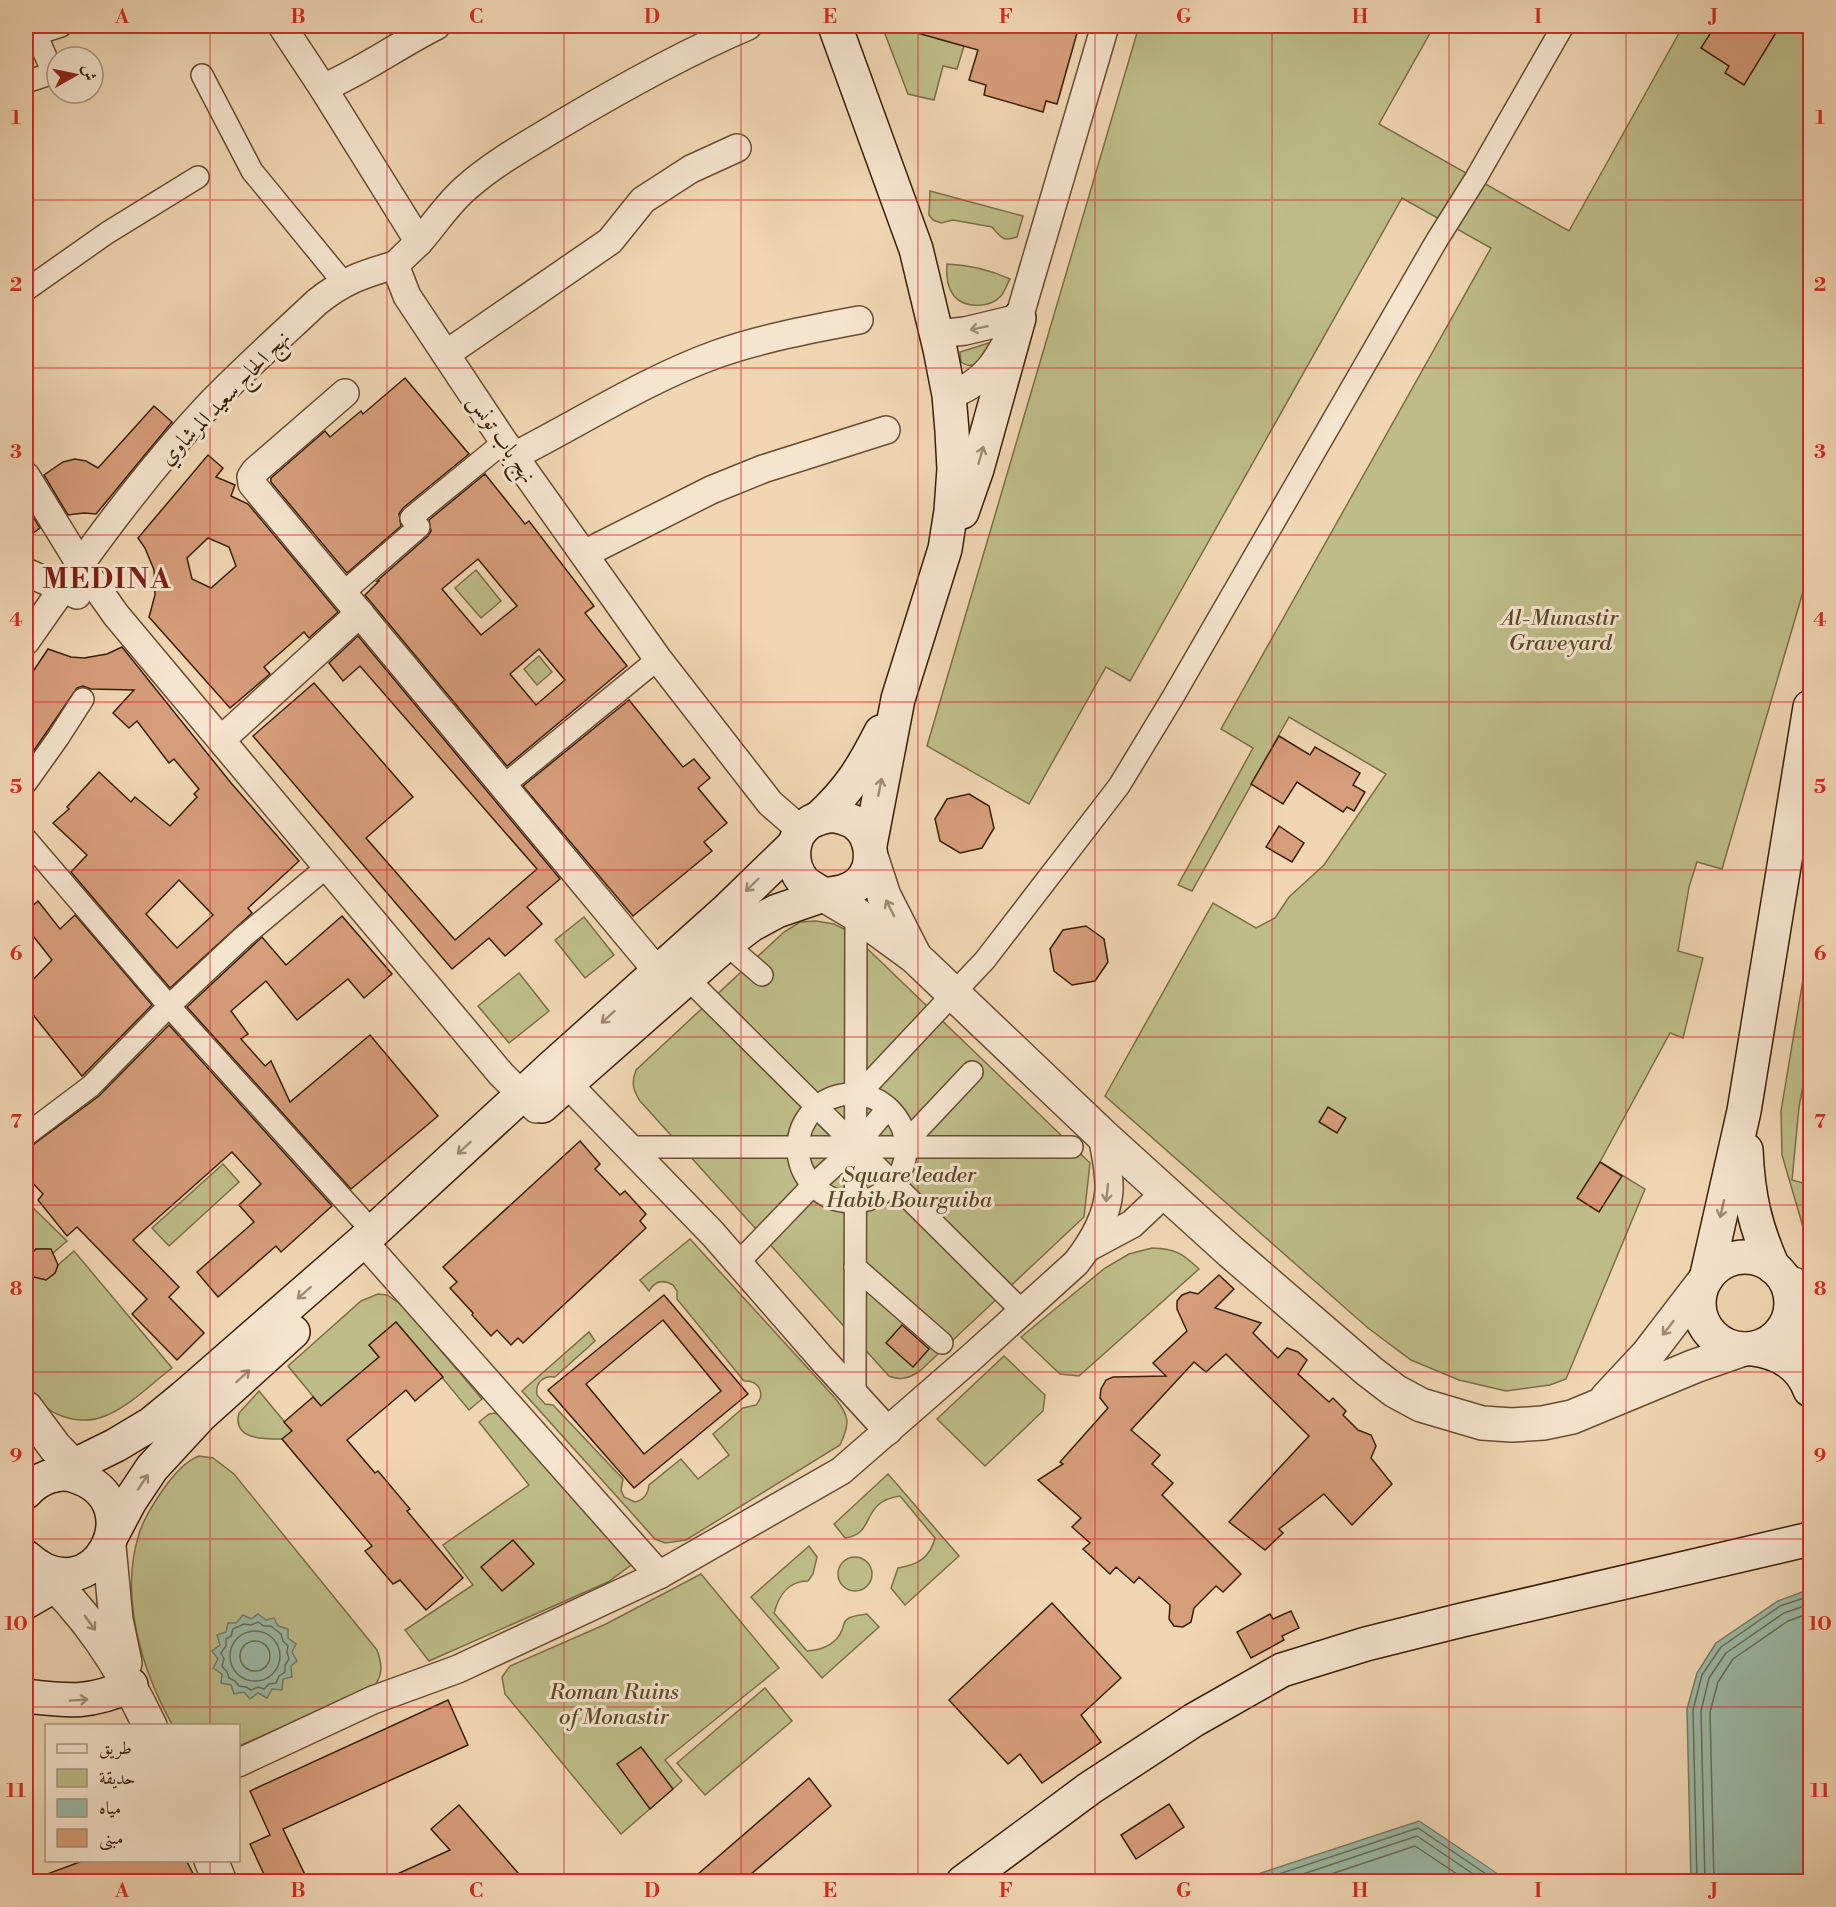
<svg xmlns="http://www.w3.org/2000/svg" width="1836" height="1907" font-family="'Libre Bodoni',Amiri,serif">
<style>
.green{fill:#bebd89;stroke:#7c6e47;stroke-width:1.5}
.water{fill:#9bbaa7;stroke:#747c66;stroke-width:1.5}
.pier{fill:#f0d6b3}
.lines{fill:none;stroke-linecap:round;stroke-linejoin:round}
.shore{stroke:#6a6c56;stroke-width:1.5}
.building{fill:#d69d7a;stroke:#3a1f05;stroke-width:1.5;fill-rule:evenodd}
.pedestrian-casing{stroke:#684d30;stroke-width:24}
.minor-casing{stroke:#684d30;stroke-width:30}
.tertiary-casing{stroke:#684d30;stroke-width:36}
.secondary-casing{stroke:#3a1f05;stroke-width:36}
.pedestrian{stroke:#f5e4ce;stroke-width:21}
.minor{stroke:#f5e4ce;stroke-width:27}
.tertiary{stroke:#f5e4ce;stroke-width:33}
.secondary{stroke:#f5e4ce;stroke-width:33}
.oneway{stroke:#a18b74}
.grid{fill:none;stroke:#d62828;stroke-width:1.5;stroke-opacity:0.55}
.labels{text-anchor:middle;stroke-width:6;stroke-linejoin:round;paint-order:stroke}
.street-label{font-size:22px;fill:#3a1f05;stroke:#f5e4ce}
.park-label{font-size:22px;font-style:italic;fill:#5b4626;stroke:#f5e4ce}
.district-label{font-size:28px;font-weight:bold;letter-spacing:1.5px;fill:#7a1f14;stroke:#f5e4ce}
.neatline{fill:none;stroke:#d62828;stroke-width:2}
.grid-label{font-size:20px;text-anchor:middle;font-weight:bold;fill:#d62828}
</style>
<rect width="100%" height="100%" fill="#f0d6b3"/>
<filter id="stains"><feTurbulence type="fractalNoise" baseFrequency=".00333" numOctaves="4"/><feColorMatrix values="0 0 0 0 .2 0 0 0 0 .09 0 0 0 0 .02 0 0 0 .5 -.17"/></filter>
<radialGradient id="worn" r=".72"><stop offset=".6" stop-color="#630" stop-opacity="0"/><stop offset="1" stop-color="#630" stop-opacity=".3"/></radialGradient>
<!-- green -->
<g class="green">
<polygon points="882,26 941,26 938,39 964,46 957,69 943,66 934,100 908,94"/>
<polygon points="1139,26 1434,26 1379,124 1569,231 1683,26 1810,26 1810,574 1807,578 1722,869 1697,862 1689,887 1678,951 1703,958 1683,1038 1670,1033 1600,1162 1645,1189 1566,1379 1550,1385 1506,1391 1459,1380 1411,1360 1368,1328 1105,1096 1213,903 1256,928 1275,918 1289,897 1324,865 1386,774 1289,717 1192,891 1178,885 1253,748 1221,729 1491,248 1402,198 1130,681 1106,667 1029,804 927,746"/>
<path d="M930,191L1023,216L1017,237C1002,242 1001,237 992,227L953,220L941,223L933,220L929,215Z"/>
<path d="M947,264C970,265 988,269 1010,279C1007,284 1005,291 1001,296C990,308 965,309 954,296C947,287 946,275 947,264Z"/>
<path d="M995,341C986,352 976,374 961,362L960,352Z"/>
<polygon points="476,570 501,601 481,618 455,588"/>
<polygon points="539,656 552,672 537,685 524,669"/>
<polygon points="584,917 614,955 585,978 555,940"/>
<path d="M816,921L834,924L850,932L1090,1163L1084,1217L920,1371C909,1378 901,1381 889,1376L640,1101C633,1090 631,1083 636,1070L784,932L800,922Z"/>
<polygon points="1810,938 1810,1048 1799,1107 1792,1180 1810,1185 1810,1251 1782,1155 1781,1111"/>
<polygon points="519,973 549,1011 509,1043 478,1006"/>
<polygon points="223,1164 239,1182 169,1246 152,1228"/>
<path d="M26,1201L67,1241L53,1253L48,1249H36L28,1257V1270L34,1277L47,1279L55,1273L58,1265L74,1251L172,1368C151,1384 130,1406 105,1416C74,1429 32,1410 26,1376C23,1360 26,1341 26,1325C26,1284 26,1242 26,1201Z"/>
<path d="M690,1239L835,1398C850,1416 850,1424 840,1445L686,1540L665,1543L655,1539L522,1391L589,1332L595,1341L555,1377C543,1375 535,1383 537,1395L545,1404L553,1405L623,1479L621,1490L624,1497L635,1502C644,1500 648,1494 649,1485L681,1459L698,1479L729,1455L713,1434L743,1408L756,1405C766,1394 759,1380 744,1381L677,1299V1291L673,1285C663,1279 655,1281 649,1291L640,1280Z"/>
<path d="M1152,1248C1176,1249 1182,1253 1199,1269L1079,1376L1060,1374L1021,1337L1105,1268L1129,1254Z"/>
<polygon points="378,1294 387,1295 402,1305 482,1399 469,1410 396,1322 369,1345 379,1357 321,1406 288,1366 361,1301"/>
<polygon points="1004,1356 1045,1395 1043,1411 985,1466 937,1419"/>
<path d="M259,1391L292,1431L282,1439C264,1439 232,1440 239,1413Z"/>
<polygon points="495,1413 505,1417 631,1565 608,1582 429,1661 405,1630 473,1585 443,1545 529,1485 479,1422 489,1414"/>
<path d="M199,1456L213,1458L234,1474L377,1650C383,1666 383,1677 371,1690L239,1746L238,1726H173C142,1671 119,1597 139,1534C143,1520 152,1506 160,1494C170,1479 183,1462 199,1456Z"/>
<path d="M888,1474L959,1556L905,1605L891,1588L898,1568C917,1565 930,1558 935,1538L900,1496C859,1502 877,1534 845,1538L834,1524Z"/>
<path d="M809,1546L817,1557L813,1574L808,1581C788,1581 779,1595 774,1613L807,1651C821,1650 836,1645 842,1630C844,1625 843,1621 849,1618C854,1615 861,1615 867,1614L879,1627L822,1678L751,1597Z"/>
<circle cx="855" cy="1574" r="17"/>
<polygon points="701,1574 779,1668 665,1760 682,1781 621,1834 505,1694 502,1677 510,1666 606,1624"/>
<polygon points="765,1688 792,1721 705,1795 677,1763"/>
</g>
<!-- water -->
<g class="water">
<polygon points="1810,1589 1810,1881 1691,1881 1687,1709 1697,1673 1716,1643 1778,1601"/>
<polygon points="258,1614 266,1620 274,1618 278,1626 288,1629 288,1638 296,1644 292,1652 297,1661 291,1666 292,1677 283,1679 282,1690 272,1689 267,1698 258,1693 250,1699 244,1692 234,1694 231,1685 221,1683 222,1674 213,1668 218,1659 212,1651 220,1645 217,1635 226,1632 228,1623 236,1623 243,1615 251,1619"/>
<polygon points="1419,1821 1509,1881 1242,1882 1252,1876"/>
</g>
<!-- pier -->
<polygon class="pier" points="1417,1818 1421,1818 1512,1882 1509,1881"/>
<g class="lines">
<!-- shore -->
<g class="shore">
<polygon points="258,1622 264,1626 271,1626 281,1634 283,1641 288,1646 287,1652 289,1659 285,1665 285,1672 279,1676 276,1683 269,1684 264,1689 258,1687 251,1690 246,1687 239,1686 235,1681 229,1678 227,1672 222,1666 224,1659 221,1653 226,1646 226,1639 231,1636 233,1629 244,1624 251,1625"/>
<circle cx="255" cy="1656" r="25"/>
<circle cx="255" cy="1656" r="15"/>
<polyline points="1255,1882 1418,1828 1498,1882"/>
<polyline points="1279,1882 1417,1836 1485,1882"/>
<polyline points="1307,1882 1415,1846 1469,1882"/>
<polyline points="1697,1882 1693,1710 1702,1675 1721,1647 1780,1606 1810,1596"/>
<polyline points="1705,1882 1701,1711 1709,1678 1726,1653 1784,1613 1810,1604"/>
<polyline points="1714,1882 1710,1712 1718,1682 1733,1659 1788,1621 1810,1613"/>
</g>
</g>
<!-- building -->
<g class="building">
<polygon points="911,26 1079,26 1057,104 1046,101 1043,112 984,95 986,85 969,80 978,50 910,31"/>
<polygon points="1715,26 1780,26 1744,85 1725,73 1729,66 1701,48"/>
<polygon points="405,378 469,454 403,508 399,514 401,526 347,573 271,482 271,478 325,431 330,437 361,411 363,414"/>
<polygon points="154,406 172,422 96,514 84,513 68,515 44,475 63,462 75,459 86,461 98,468"/>
<path d="M208,455L223,468L216,477L235,485L231,496L248,504L338,612L309,638L304,632L264,667L270,674L230,708L149,617L155,595L154,570L145,548L138,538ZM208,538L229,547L236,566L211,588L192,579L187,558Z"/>
<path d="M485,474L525,524L529,521L594,606L585,613L627,666L507,766L365,595L379,581H377L428,536L431,531L429,520ZM478,559L517,606L481,635L442,589ZM539,649L565,680L536,705L510,674Z"/>
<polygon points="26,505 40,528 26,538"/>
<polygon points="358,636 560,879 527,907 542,924 505,956 489,938 452,969 253,736 314,683 413,797 366,838 455,940 537,869 360,666 343,681 329,663"/>
<path d="M122,647L231,783L299,861L248,908L252,913L170,988L71,872L87,855L53,823L69,809L67,807L99,772L131,802L135,797L170,826L197,797L194,794L199,789L174,759L169,763L137,721L129,728L113,713L134,690L91,689L83,686L77,688L26,762V682L48,649L71,657L84,658L107,654ZM179,880L213,915L177,948L146,914Z"/>
<polygon points="629,700 683,767 694,759 710,778 698,788 727,823 704,842 712,851 633,916 523,786"/>
<polygon points="1279,736 1310,755 1315,747 1360,773 1353,785 1365,792 1354,811 1347,807 1343,812 1297,782 1283,804 1251,784"/>
<polygon points="969,794 989,806 994,828 982,848 960,853 940,841 935,819 947,799"/>
<polygon points="1279,826 1304,843 1292,862 1266,847"/>
<polygon points="38,901 60,929 75,915 152,1005 82,1076 26,1006 26,987 52,960 26,927 26,912"/>
<polygon points="342,916 392,974 364,998 348,979 297,1020 266,981 231,1011 248,1034 241,1039 265,1066 271,1061 290,1102 370,1035 438,1116 351,1189 187,1007 262,937 286,965"/>
<polygon points="1086,926 1104,939 1108,962 1095,981 1072,985 1054,971 1050,949 1063,930"/>
<polygon points="169,1025 332,1206 281,1252 276,1246 218,1297 197,1272 254,1222 239,1205 261,1184 232,1152 133,1240 179,1287 169,1297 204,1333 177,1360 132,1314 147,1299 77,1227 67,1236 38,1200 43,1194 26,1176 26,1150 99,1096"/>
<polygon points="1328,1107 1346,1118 1337,1133 1319,1122"/>
<polygon points="580,1141 600,1164 595,1169 620,1195 625,1191 646,1214 640,1221 646,1228 523,1343 518,1338 511,1345 497,1330 491,1336 472,1315 473,1313 450,1288 457,1282 443,1267"/>
<polygon points="1600,1162 1622,1176 1599,1212 1577,1198"/>
<polygon points="36,1249 51,1249 58,1265 55,1273 46,1280 34,1277 28,1270 28,1257"/>
<polygon points="1219,1275 1234,1289 1215,1308 1261,1323 1253,1333 1278,1358 1287,1348 1298,1352 1307,1360 1298,1374 1329,1402 1333,1398 1346,1411 1343,1415 1358,1430 1371,1435 1376,1446 1371,1458 1392,1484 1352,1525 1324,1494 1279,1529 1283,1533 1265,1550 1229,1522 1309,1436 1226,1354 1206,1372 1194,1362 1131,1430 1160,1455 1152,1464 1173,1483 1162,1495 1241,1574 1223,1592 1216,1586 1194,1608 1191,1622 1183,1627 1174,1626 1169,1619 1170,1605 1139,1577 1134,1583 1116,1567 1110,1574 1083,1549 1090,1543 1072,1527 1081,1518 1038,1480 1063,1464 1060,1462 1108,1408 1100,1398 1101,1389 1106,1380 1113,1377 1166,1376 1153,1363 1187,1331 1177,1309 1177,1301 1182,1295 1190,1292 1198,1294"/>
<path d="M664,1295L748,1394L634,1488L548,1390ZM663,1320L721,1391L644,1454L586,1384Z"/>
<polygon points="396,1322 443,1377 415,1401 406,1390 347,1440 375,1473 378,1471 410,1509 407,1511 463,1578 426,1610 400,1580 393,1584 365,1551 372,1546 282,1439 292,1431 284,1422 313,1397 321,1406 379,1357 369,1345"/>
<polygon points="902,1325 929,1349 913,1367 886,1343"/>
<polygon points="513,1540 534,1564 502,1591 481,1567"/>
<polygon points="1052,1603 1121,1678 1081,1715 1101,1742 1042,1783 1020,1754 1008,1764 949,1700"/>
<polygon points="1291,1611 1299,1628 1282,1636 1284,1640 1251,1658 1237,1632 1270,1614 1273,1619"/>
<polygon points="448,1700 468,1745 283,1829 308,1881 267,1881 250,1844 270,1835 250,1791"/>
<polygon points="641,1747 673,1789 650,1809 617,1764"/>
<polygon points="809,1778 831,1806 743,1881 690,1881"/>
<polygon points="1169,1804 1184,1827 1136,1859 1121,1835"/>
<polygon points="459,1805 525,1881 382,1881 450,1850 431,1829"/>
<polygon points="85,1860 186,1860 197,1881 34,1881 34,1879"/>
</g>
<g class="lines">
<!-- pedestrian casing -->
<g class="pedestrian-casing">
<g id="pedestrian">
<polyline points="202,75 252,171 343,282"/>
<polyline points="26,82 53,73 36,34 61,26"/>
<polyline points="26,290 107,233 198,177"/>
<polyline points="343,593 419,527 411,518 504,442"/>
<polyline points="26,783 58,738 83,699"/>
<polyline points="503,786 658,659"/>
<polyline points="26,839 169,1006 373,1232"/>
<polyline points="726,944 762,975"/>
<polyline points="688,979 1022,1311"/>
<circle cx="852" cy="1148" r="54"/>
<polyline points="859,1094 985,960 1119,786 1173,697 1437,240 1476,178 1563,26"/>
<polyline points="26,1135 91,1086 169,1006 243,937 328,866"/>
<polyline points="906,1142 972,1072"/>
<polyline points="630,1147 1072,1147"/>
<polyline points="738,1263 813,1185 856,1146 888,1108"/>
<polyline points="855,1267 942,1343"/>
<polyline points="855,1395 856,914"/>
</g>
</g>
<!-- minor casing -->
<g class="minor-casing">
<g id="minor">
<polyline points="282,26 323,88 419,242 395,265 407,296 504,442 658,659 770,803 801,830"/>
<path d="M323,88C363,71 398,45 436,26"/>
<path d="M419,242C435,224 448,203 467,187C494,163 527,145 558,126C620,89 682,54 748,26"/>
<polyline points="937,334 965,331 1019,318"/>
<polyline points="446,354 610,241 643,200 691,169 737,148"/>
<polyline points="345,393 255,471 251,477 252,484 658,972"/>
<path d="M949,395C989,383 1001,353 1019,318L1105,26"/>
<path d="M514,456C581,422 645,380 717,354C763,338 811,329 859,320"/>
<polyline points="26,476 80,564 116,615 501,1074 536,1109"/>
<polyline points="584,554 711,490 763,469 886,430"/>
<polyline points="26,572 77,595"/>
<path d="M26,641C83,559 142,476 211,403C245,368 281,336 317,302C343,281 363,274 395,265"/>
<polyline points="222,739 360,613"/>
<polyline points="553,1069 713,1234 822,1359 888,1431"/>
<polyline points="363,1241 659,1575"/>
<polyline points="1089,1247 1132,1224 1166,1192"/>
<polyline points="1782,1276 1810,1288"/>
<path d="M238,1763L373,1700L458,1669L659,1575L841,1471L973,1356L1076,1263C1091,1244 1107,1217 1109,1191C1110,1173 1105,1153 1102,1135"/>
</g>
</g>
<!-- tertiary casing -->
<g class="tertiary-casing">
<g id="tertiary">
<polyline points="871,856 884,896 913,953"/>
<polyline points="824,895 856,914 915,957 1102,1135 1231,1252 1369,1371 1395,1391 1421,1405 1482,1423 1512,1425 1543,1423 1572,1417 1695,1366 1744,1349"/>
<polyline points="1607,1398 1648,1354 1704,1281"/>
<polyline points="26,1408 55,1447 87,1480"/>
<polyline points="109,1546 116,1620 125,1663"/>
<path d="M35,1566C86,1611 121,1665 150,1726"/>
<polyline points="211,1860 220,1882"/>
</g>
</g>
<!-- secondary casing -->
<g class="secondary-casing">
<g id="secondary">
<polyline points="835,26 916,249 940,349 949,395 952,431 954,469 951,511 945,549 898,699 870,845"/>
<polyline points="962,512 977,469 1019,318"/>
<path d="M832,815C840,817 848,818 855,823C873,836 876,866 860,882C850,892 837,893 824,895C818,891 810,887 804,882C789,865 790,836 809,823C816,818 824,817 832,815Z"/>
<path d="M820,817C850,789 862,769 881,732"/>
<polyline points="542,1106 726,944 751,925 777,911 824,895"/>
<path d="M1746,1150C1748,1196 1755,1226 1773,1267"/>
<circle cx="1745" cy="1303" r="46"/>
<polyline points="1706,1279 1744,1111 1810,707"/>
<polyline points="1791,1309 1810,1350"/>
<path d="M1753,1349C1780,1353 1800,1364 1810,1390"/>
<polyline points="55,1475 116,1445 151,1424 184,1397 363,1241 552,1067 727,910 794,845"/>
<path d="M26,1492C38,1479 57,1470 75,1476C155,1501 94,1619 26,1557"/>
<polyline points="113,1533 130,1501 152,1468 200,1416 293,1332"/>
<polyline points="26,1602 73,1575"/>
<path d="M26,1696C69,1701 90,1704 131,1685"/>
<polyline points="963,1882 1090,1788 1194,1720 1282,1670 1366,1644 1462,1620 1810,1539"/>
</g>
</g>
<!-- pedestrian -->
<use href="#pedestrian" class="pedestrian"/>
<!-- minor -->
<use href="#minor" class="minor"/>
<!-- tertiary -->
<use href="#tertiary" class="tertiary"/>
<!-- secondary -->
<use href="#secondary" class="secondary"/>
</g>
<!-- one-way arrows -->
<defs><path id="oneway-shaft" d="M-6 0H5M1.5-3L5.5 0L1.5 3" fill="none" stroke-width="1.6" stroke-linecap="round" stroke-linejoin="round" transform="scale(1.5)"/></defs>
<g class="oneway">
<use href="#oneway-shaft" transform="translate(979 328) rotate(168)"/>
<use href="#oneway-shaft" transform="translate(981 455) rotate(-74)"/>
<use href="#oneway-shaft" transform="translate(880 787) rotate(-79)"/>
<use href="#oneway-shaft" transform="translate(752 885) rotate(136)"/>
<use href="#oneway-shaft" transform="translate(890 908) rotate(-117)"/>
<use href="#oneway-shaft" transform="translate(608 1017) rotate(138)"/>
<use href="#oneway-shaft" transform="translate(464 1148) rotate(137)"/>
<use href="#oneway-shaft" transform="translate(1107 1193) rotate(96)"/>
<use href="#oneway-shaft" transform="translate(1722 1209) rotate(103)"/>
<use href="#oneway-shaft" transform="translate(304 1293) rotate(139)"/>
<use href="#oneway-shaft" transform="translate(1668 1328) rotate(128)"/>
<use href="#oneway-shaft" transform="translate(243 1376) rotate(-42)"/>
<use href="#oneway-shaft" transform="translate(143 1482) rotate(-56)"/>
<use href="#oneway-shaft" transform="translate(90 1623) rotate(54)"/>
<use href="#oneway-shaft" transform="translate(79 1700) rotate(-4)"/>
</g>
<!-- grid -->
<path class="grid" d="M210,26V1726M387,26V1882M564,26V1882M741,26V1882M918,26V1882M1095,26V1882M1272,26V1882M1449,26V1882M1626,26V1882M26,200H1810M26,368H1810M26,535H1810M26,702H1810M26,870H1810M26,1037H1810M26,1205H1810M26,1372H1810M26,1539H1810M26,1707H1810M210,1860V1882"/>
<g class="labels">
<!-- street labels -->
<g class="street-label">
<text transform="translate(224 397) rotate(-46)" y="8">نهج الحاج سعيد المرشاوي</text>
<text transform="translate(503 438) rotate(56)" y="8">نهج باب تونس</text>
</g>
<!-- park labels -->
<g class="park-label">
<text x="1560" y="625">Al-Munastir<tspan x="1560" dy="25">Graveyard</tspan></text>
<text x="909" y="1182">Square leader<tspan x="909" dy="25">Habib Bourguiba</tspan></text>
<text x="614" y="1699">Roman Ruins<tspan x="614" dy="25">of Monastir</tspan></text>
</g>
<!-- district labels -->
<g class="district-label">
<text x="107" y="588">MEDINA</text>
</g>
</g>
<!-- margin -->
<rect width="1836" height="1907" fill="none" stroke="#f0d6b3" stroke-width="66"/>
<!-- legend -->
<rect x="45" y="1724" width="195" height="138" fill="#f5e4ce" stroke="#aa957e" stroke-width="1.5"/>
<rect x="57" y="1744" width="30" height="9" fill="#f5e4ce" stroke="#aa957e" stroke-width="1.5"/>
<text x="99" y="1754" font-size="18" fill="#3a1f05">طريق</text>
<rect x="57" y="1769" width="30" height="18" fill="#bebd89" stroke="#aa957e" stroke-width="1.5"/>
<text x="99" y="1784" font-size="18" fill="#3a1f05">حديقة</text>
<rect x="57" y="1799" width="30" height="18" fill="#9bbaa7" stroke="#aa957e" stroke-width="1.5"/>
<text x="99" y="1814" font-size="18" fill="#3a1f05">مياه</text>
<rect x="57" y="1829" width="30" height="18" fill="#d69d7a" stroke="#aa957e" stroke-width="1.5"/>
<text x="99" y="1844" font-size="18" fill="#3a1f05">مبنى</text>
<!-- north arrow -->
<g transform="translate(75 75) rotate(81)"><circle r="28" fill="#f5e4ce" stroke="#aa957e" stroke-width="1.5"/>
<path d="M0-4.5L10 22L0 15L-10 22Z" fill="#8f2418"/>
<text y="-9" font-size="16" font-weight="bold" text-anchor="middle" fill="#3a1f05">ش</text>
</g>
<rect x="33" y="33" width="1770" height="1841" class="neatline"/>
<g class="grid-label">
<text x="122" y="23">A</text>
<text x="298" y="23">B</text>
<text x="476" y="23">C</text>
<text x="652" y="23">D</text>
<text x="830" y="23">E</text>
<text x="1006" y="23">F</text>
<text x="1184" y="23">G</text>
<text x="1360" y="23">H</text>
<text x="1538" y="23">I</text>
<text x="1714" y="23">J</text>
<text x="16" y="124">1</text>
<text x="1820" y="124">1</text>
<text x="16" y="291">2</text>
<text x="1820" y="291">2</text>
<text x="16" y="458">3</text>
<text x="1820" y="458">3</text>
<text x="16" y="626">4</text>
<text x="1820" y="626">4</text>
<text x="16" y="793">5</text>
<text x="1820" y="793">5</text>
<text x="16" y="960">6</text>
<text x="1820" y="960">6</text>
<text x="16" y="1128">7</text>
<text x="1820" y="1128">7</text>
<text x="16" y="1295">8</text>
<text x="1820" y="1295">8</text>
<text x="16" y="1462">9</text>
<text x="1820" y="1462">9</text>
<text x="16" y="1630">10</text>
<text x="1820" y="1630">10</text>
<text x="16" y="1797">11</text>
<text x="1820" y="1797">11</text>
<text x="122" y="1897">A</text>
<text x="298" y="1897">B</text>
<text x="476" y="1897">C</text>
<text x="652" y="1897">D</text>
<text x="830" y="1897">E</text>
<text x="1006" y="1897">F</text>
<text x="1184" y="1897">G</text>
<text x="1360" y="1897">H</text>
<text x="1538" y="1897">I</text>
<text x="1714" y="1897">J</text>
</g>
<rect width="100%" height="100%" filter="url(#stains)"/>
<rect width="100%" height="100%" fill="url(#worn)"/>
</svg>
